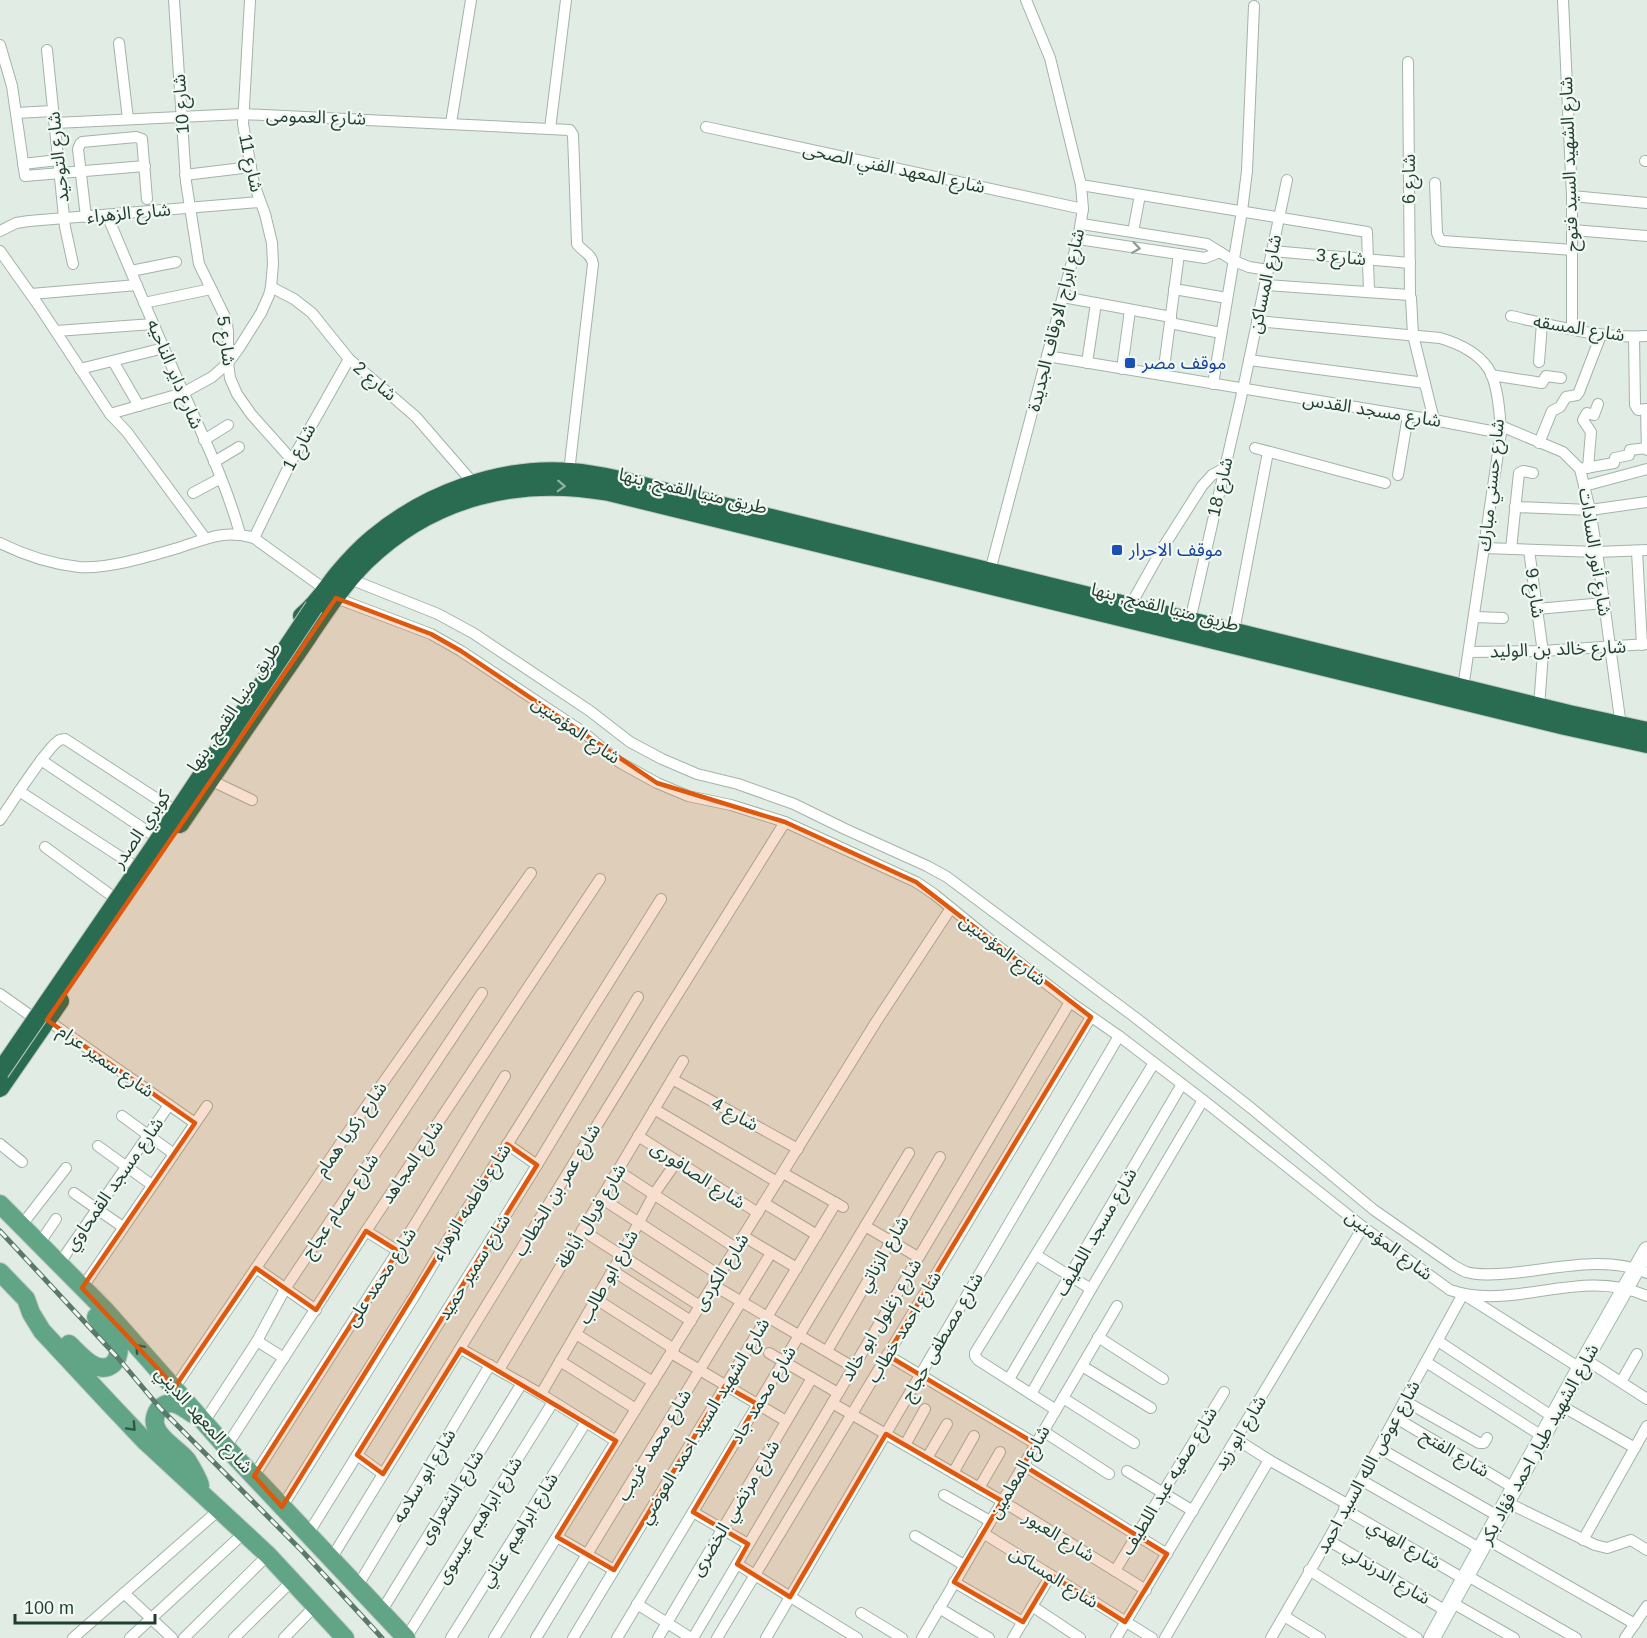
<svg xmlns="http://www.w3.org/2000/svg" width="1647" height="1638" font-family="Arial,'Noto Sans Arabic',sans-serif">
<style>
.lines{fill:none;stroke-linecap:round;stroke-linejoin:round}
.street-casing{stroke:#a2b4aa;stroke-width:12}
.secondary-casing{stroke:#a0bcad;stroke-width:18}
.primary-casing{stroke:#c0c9c5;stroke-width:20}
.highway-casing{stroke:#c0c9c5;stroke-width:20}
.street{stroke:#fff;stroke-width:10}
.secondary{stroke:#fff;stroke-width:16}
.primary{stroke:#61a586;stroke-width:18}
.highway{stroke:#296c51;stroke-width:18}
.rail-casing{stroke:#5a796b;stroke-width:5}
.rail{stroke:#f1f8f3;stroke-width:3;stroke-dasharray:9;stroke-linecap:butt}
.highway-bridge-casing{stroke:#c0c9c5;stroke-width:20;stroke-linecap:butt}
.highway-bridge{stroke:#296c51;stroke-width:18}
.oneway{stroke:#8f9e98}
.oneway2{stroke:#8db2a2}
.oneway3{stroke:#305846}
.marked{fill:#de580e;fill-opacity:0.2;stroke:#de580e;stroke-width:4.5;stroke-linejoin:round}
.transit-dot{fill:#1a4fb4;stroke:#f1f8f3;stroke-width:2}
.labels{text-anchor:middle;stroke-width:4.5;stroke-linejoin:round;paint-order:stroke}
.street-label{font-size:18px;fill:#1f3e30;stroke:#f1f8f3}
.transit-label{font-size:18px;fill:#164399;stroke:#f1f8f3;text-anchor:start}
</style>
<rect width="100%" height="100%" fill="#e0ece4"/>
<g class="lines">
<!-- street casing -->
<g class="street-casing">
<g id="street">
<polyline points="174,0 186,182 199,264 226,319 228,331 228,363 230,378 237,394 251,414 292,460"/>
<polyline points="1563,0 1572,196 1572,329"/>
<polyline points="119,43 128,119"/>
<polyline points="0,45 12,86 25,176 145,166"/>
<polyline points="47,50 65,227 73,264"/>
<polyline points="1408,62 1410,296"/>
<polyline points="16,113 53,111"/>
<path d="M55,123L242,114L570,130L573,135L577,244C583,252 592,254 593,264L569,472"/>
<polyline points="451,123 471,0"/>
<polyline points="706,127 1083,209"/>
<polyline points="550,129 566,0"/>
<polyline points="1645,161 1647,161"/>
<polyline points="23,164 58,160"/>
<polyline points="185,175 251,167"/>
<polyline points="1435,183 1437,233 1440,240 1443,241 1573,250"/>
<polyline points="1081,185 1367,232 1369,291"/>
<polyline points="1572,196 1647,203"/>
<path d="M107,215C131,272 155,329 180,385C202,434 226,482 240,534"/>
<polyline points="86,217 78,149 80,144 82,142 136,137 142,139 147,199"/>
<polyline points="1082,224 1207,244 1234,261 1249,267 1268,270"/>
<polyline points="1573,230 1647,236"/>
<polyline points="0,231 16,223 29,221 260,202"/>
<polyline points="1133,232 1140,195"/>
<polyline points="1078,239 1205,258 1220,252"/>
<polyline points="0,251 39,306 110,414 127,432 205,538"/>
<polyline points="1272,251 1410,263"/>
<polyline points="131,271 176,262"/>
<polyline points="1265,285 1409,295 1411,298 1413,335 1434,420"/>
<polyline points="271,287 294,299 312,313 349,359 416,417 474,484"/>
<polyline points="1174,289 1227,298"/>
<polyline points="31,294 137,285"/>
<polyline points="1063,297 1171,317"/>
<polyline points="144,303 211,289"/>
<path d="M1511,316C1555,326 1601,339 1647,336"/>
<path d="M1257,321L1440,338C1457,343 1477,352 1488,368C1498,383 1500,414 1501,433L1463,688"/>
<polyline points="1170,323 1221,333"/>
<polyline points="56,331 153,324"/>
<polyline points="1634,337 1635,405 1638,410 1647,409"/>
<polyline points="1047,356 1434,420 1501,433"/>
<polyline points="1249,360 1425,383"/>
<polyline points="113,361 139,406"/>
<polyline points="1539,362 1542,323"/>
<polyline points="1087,363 1096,303"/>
<polyline points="80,369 164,348"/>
<polyline points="1122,369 1130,310"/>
<polyline points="1163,375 1179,254"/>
<polyline points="1491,375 1542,383 1546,376 1561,378"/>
<polyline points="1213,384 1242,211 1247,171 1254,6"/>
<polyline points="1646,410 1647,450"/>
<polyline points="110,414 183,393 212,377 228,363 239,348 261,313 269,295 271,287 273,264 272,243 265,214 254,184 243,124 250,0"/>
<polyline points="1501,426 1563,452 1580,469 1590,510 1597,552 1621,726"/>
<polyline points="204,440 228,425"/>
<polyline points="1539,443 1552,411 1560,407 1566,397 1577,395 1579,392 1601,335"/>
<polyline points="1255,448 1385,483"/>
<polyline points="214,462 239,447"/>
<polyline points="1588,468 1591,432 1583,420 1587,413 1594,415 1598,404"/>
<polyline points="1580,469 1614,463 1615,458 1629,455 1630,450 1647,448"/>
<polyline points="1398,475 1408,416"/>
<polyline points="1584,486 1647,469"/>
<polyline points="193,493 221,478"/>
<polyline points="1515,507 1590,510 1647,502"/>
<polyline points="254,538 292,460 349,359"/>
<path d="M0,543C24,555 52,564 79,567C108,569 151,556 178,548C206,539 224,529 254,538L326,590"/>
<polyline points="1484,548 1597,552 1647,550"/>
<polyline points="1511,549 1519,473 1523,471 1533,473"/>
<polyline points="1529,550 1543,653 1539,707"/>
<polyline points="1637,551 1642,645"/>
<polyline points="990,571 1078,239 1083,209 1081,185 1050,58 1026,0"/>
<path d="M350,579L438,614L473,633L590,711L630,742L662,759L697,774L738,784L794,804L845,829L927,866L947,877L1136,1018L1251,1108L1374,1210L1453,1265C1457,1267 1461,1270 1466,1272C1480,1276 1497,1274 1512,1273C1555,1269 1606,1255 1647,1273"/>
<path d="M336,598L431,634L461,651L583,732L619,762L657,783L688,796L731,805L785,822L916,882L934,894L994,943L1070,1002L1119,1036L1203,1100L1363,1227L1450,1290C1514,1312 1580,1266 1647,1296"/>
<polyline points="1130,606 1162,549 1202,486 1212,475 1225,468"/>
<polyline points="1537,609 1604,603"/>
<polyline points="1474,617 1503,618"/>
<polyline points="1190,621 1243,389 1287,180"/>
<polyline points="1234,631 1268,452"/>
<polyline points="1469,652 1543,651 1647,644"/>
<polyline points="41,760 153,835"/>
<polyline points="210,780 252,800"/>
<polyline points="19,791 133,865"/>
<path d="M0,820C9,807 49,744 60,740C62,739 64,739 65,739L171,808"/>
<polyline points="45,847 112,896"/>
<polyline points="0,994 31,1016"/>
<polyline points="47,1020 195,1123"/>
<polyline points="672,1079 798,1149"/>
<polyline points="654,1109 777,1182"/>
<polyline points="122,1116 174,1154"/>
<polyline points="638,1136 758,1213"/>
<polyline points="0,1144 22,1162"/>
<polyline points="507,1144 537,1165"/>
<polyline points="98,1146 152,1185"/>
<polyline points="618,1171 736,1248"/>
<polyline points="783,1173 843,1207"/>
<polyline points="74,1193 123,1227"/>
<polyline points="601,1198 719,1275"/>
<polyline points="764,1203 817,1235"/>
<polyline points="21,1226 66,1168"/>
<polyline points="865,1226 918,1257"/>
<polyline points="582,1230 700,1306"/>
<polyline points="366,1231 398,1251"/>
<polyline points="743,1236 797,1268"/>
<polyline points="39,1244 56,1219"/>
<polyline points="1036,1255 1091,1289"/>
<polyline points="59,1264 169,1105"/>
<polyline points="256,1268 316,1310"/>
<polyline points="613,1271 691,1321"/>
<polyline points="713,1285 853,1367"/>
<polyline points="82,1288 207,1106"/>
<polyline points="596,1299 674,1349"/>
<polyline points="576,1334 653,1382"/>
<polyline points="1098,1337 1163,1379"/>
<polyline points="257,1341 284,1358"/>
<polyline points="1438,1341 1553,1417"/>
<polyline points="461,1349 541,1394 616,1441"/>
<polyline points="827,1351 940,1157"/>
<polyline points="671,1353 786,1421"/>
<polyline points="769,1353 838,1393"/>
<polyline points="887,1355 1036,1444"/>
<polyline points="1585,1359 1647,1399"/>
<polyline points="560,1361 636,1409"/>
<polyline points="1426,1362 1542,1436"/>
<polyline points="1082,1366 1151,1408"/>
<polyline points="499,1370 683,1061"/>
<polyline points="1009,1379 1182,1084"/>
<polyline points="1621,1382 1637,1354"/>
<polyline points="175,1387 351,1128 531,873"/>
<polyline points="541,1394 621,1256 654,1194 677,1161"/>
<polyline points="1031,1394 1091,1289 1203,1100"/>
<polyline points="1063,1398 1134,1443"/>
<polyline points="1405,1401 1479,1443 1484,1443 1487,1438"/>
<polyline points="832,1403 1002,1501 1146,1590"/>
<polyline points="1560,1405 1635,1448"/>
<polyline points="1056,1410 978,1360 975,1356 975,1353 1154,1063"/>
<polyline points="1396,1418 1514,1488"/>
<polyline points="204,1422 257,1341 285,1289 482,993"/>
<polyline points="1043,1431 1109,1474"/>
<polyline points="1236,1439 1269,1460 1347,1504"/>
<polyline points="905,1445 925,1409"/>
<polyline points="226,1447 366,1231 600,879"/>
<polyline points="1379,1448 1498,1516"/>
<polyline points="357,1455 383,1474"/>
<polyline points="927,1458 947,1424"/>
<polyline points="1023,1465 1167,1554"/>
<polyline points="1127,1471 1193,1511"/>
<polyline points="953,1473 974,1436"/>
<polyline points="254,1476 415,1224 505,1076"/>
<polyline points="1361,1480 1481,1549"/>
<polyline points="979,1488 1000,1452"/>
<polyline points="944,1495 990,1521"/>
<polyline points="1506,1502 1595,1545 1607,1548 1631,1540 1647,1550"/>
<polyline points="282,1507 415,1295 445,1244 661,899"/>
<polyline points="1344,1509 1464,1579"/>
<polyline points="693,1512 748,1544"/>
<polyline points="983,1533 1152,1638"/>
<polyline points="308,1534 537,1165 638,997"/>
<polyline points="915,1536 964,1565"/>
<polyline points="557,1537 614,1570"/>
<polyline points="1486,1539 1635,1624"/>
<polyline points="1328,1540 1446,1611"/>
<polyline points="1583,1540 1647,1426"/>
<polyline points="331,1559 656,1029 785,822"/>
<polyline points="737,1564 857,1638"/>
<polyline points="1309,1570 1417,1638"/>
<polyline points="1115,1571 1224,1392"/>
<polyline points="1466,1575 1576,1638"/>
<polyline points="954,1582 1023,1622"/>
<polyline points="357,1587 490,1365"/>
<polyline points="124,1593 172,1638"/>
<polyline points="1451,1602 1514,1638"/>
<polyline points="637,1604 691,1638"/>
<polyline points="1032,1606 1080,1638"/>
<polyline points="939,1608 989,1638"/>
<polyline points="381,1612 522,1383"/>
<polyline points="861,1613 902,1638"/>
<polyline points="1284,1616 1320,1638"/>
<polyline points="73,1638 220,1509"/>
<polyline points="130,1638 244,1533"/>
<polyline points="184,1638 268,1555"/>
<polyline points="234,1638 292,1581"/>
<polyline points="284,1638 316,1605"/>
<polyline points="406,1638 553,1402"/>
<polyline points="451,1638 586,1422"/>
<polyline points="494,1638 876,1022 951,908"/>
<polyline points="536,1638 771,1253"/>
<polyline points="573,1638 836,1203"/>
<polyline points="617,1638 909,1153"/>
<polyline points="658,1638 812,1378"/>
<polyline points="693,1638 1070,1002"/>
<polyline points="717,1638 1091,1017"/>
<polyline points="766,1638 1119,1036"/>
<polyline points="922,1638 1117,1306"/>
<polyline points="1013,1638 1051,1575"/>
<polyline points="1116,1638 1363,1227"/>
<polyline points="1165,1638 1269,1460"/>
<polyline points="1271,1638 1328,1540 1463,1294 1580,1368"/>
<polyline points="1625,1638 1647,1606"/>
</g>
</g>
<!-- secondary casing -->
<g class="secondary-casing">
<polyline id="secondary" points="1432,1638 1580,1368 1647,1250"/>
</g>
<!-- primary casing -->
<g class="primary-casing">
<g id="primary">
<polyline points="0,1204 105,1310 226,1447 406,1638"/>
<polyline points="0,1272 26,1299 31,1313 42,1331 110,1404 146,1442 268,1555 345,1638"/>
<path d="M69,1344C79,1353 97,1377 113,1364C118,1359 119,1354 119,1347L96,1317"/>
<path d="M193,1414C186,1410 180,1404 172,1403C166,1403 159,1407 157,1412C146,1433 177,1447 187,1460C192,1468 197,1476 200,1485"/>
</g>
</g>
<!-- highway casing -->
<g class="highway-casing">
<g id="highway">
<path d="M302,616C317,604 326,589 337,575C348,562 360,549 372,539C425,494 502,466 571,472C607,475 643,486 678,495L1569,714L1647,731"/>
<path d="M180,824C217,770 253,716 290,663C314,629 336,591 366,561C433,496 519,476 609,492L1565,726L1647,744"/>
<polyline points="0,1088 60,1001"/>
</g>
</g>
<!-- street -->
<use href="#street" class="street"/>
<!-- secondary -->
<use href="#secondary" class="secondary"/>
<!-- primary -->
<use href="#primary" class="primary"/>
<!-- highway -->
<use href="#highway" class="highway"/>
<!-- rail casing -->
<g class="rail-casing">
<polyline id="rail" points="0,1231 118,1358 160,1408 303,1552 382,1638"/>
</g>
<!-- rail -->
<use href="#rail" class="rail"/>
<!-- highway-bridge casing -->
<g class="highway-bridge-casing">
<polyline id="highway-bridge" points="0,1072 154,847 314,607"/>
</g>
<!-- highway-bridge -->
<use href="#highway-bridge" class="highway-bridge"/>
</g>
<!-- one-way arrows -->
<defs><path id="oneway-chevron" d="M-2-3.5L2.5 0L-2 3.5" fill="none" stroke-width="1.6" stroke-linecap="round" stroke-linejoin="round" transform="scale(1.5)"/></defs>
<use class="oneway" href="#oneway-chevron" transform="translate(1136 248) rotate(8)"/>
<use class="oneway2" href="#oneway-chevron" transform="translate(561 486) rotate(2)"/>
<g class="oneway3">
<use href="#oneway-chevron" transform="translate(139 1348) rotate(-132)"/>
<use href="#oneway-chevron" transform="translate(132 1427) rotate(47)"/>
</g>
<!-- marked area -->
<path class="marked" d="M336,598L431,634L461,651L657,783L785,822L916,882L1091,1017L887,1355L1036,1444L1023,1465L1167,1554L1125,1622L1051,1575L1023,1622L954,1582L1002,1501L886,1434L790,1597L737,1564L748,1544L693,1512L757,1404L725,1386L614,1570L557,1537L616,1441L461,1349L383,1474L357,1455L537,1165L507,1144L282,1507L254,1476L398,1251L366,1231L316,1310L256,1268L175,1387L82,1288L195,1123L47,1020Z"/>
<!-- markers -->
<g class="transit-dot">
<rect x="1124" y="357" width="12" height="12" rx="3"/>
<rect x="1111" y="544" width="12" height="12" rx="3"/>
</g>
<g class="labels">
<!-- street labels -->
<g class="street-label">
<text transform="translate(181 104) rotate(-94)" y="6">شارع 10</text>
<text transform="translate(316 117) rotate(2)" y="6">شارع العمومى</text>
<text transform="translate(58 157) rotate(-96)" y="6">شارع التوحيد</text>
<text transform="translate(251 163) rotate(78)" y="6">شارع 11</text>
<text transform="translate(1569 164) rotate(-92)" y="6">شارع الشهيد السيد فتوح</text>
<text transform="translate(894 168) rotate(12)" y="6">شارع المعهد الفني الصحى</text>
<text transform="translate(1409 179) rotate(-90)" y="6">شارع 6</text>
<text transform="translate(129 213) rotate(-5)" y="6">شارع الزهراء</text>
<text transform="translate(1341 257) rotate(5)" y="6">شارع 3</text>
<text transform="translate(1265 284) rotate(-78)" y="6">شارع المساكن</text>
<text transform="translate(1056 320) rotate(-76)" y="6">شارع ابراج الاوقاف الجديدة</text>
<text transform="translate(1579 328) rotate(9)" y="6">شارع المسقه</text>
<text transform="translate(226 341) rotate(83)" y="6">شارع 5</text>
<text transform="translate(175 374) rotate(67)" y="6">شارع داير الناحيه</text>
<text transform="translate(375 381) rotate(40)" y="6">شارع 2</text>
<text transform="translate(1372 410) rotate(9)" y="6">شارع مسجد القدس</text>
<text transform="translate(299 447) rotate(-62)" y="6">شارع 1</text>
<text transform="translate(1491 485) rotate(-84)" y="6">شارع حسني مبارك</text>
<text transform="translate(1220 487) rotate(-77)" y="6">شارع 18</text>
<text transform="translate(693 491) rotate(13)" y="6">طريق منيا القمح, بنها</text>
<text transform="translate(1595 552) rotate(81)" y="6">شارع أنور السادات</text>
<text transform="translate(1535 593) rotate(82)" y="6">شارع 9</text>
<text transform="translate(1165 607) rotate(14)" y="6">طريق منيا القمح, بنها</text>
<text transform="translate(1558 649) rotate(-2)" y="6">شارع خالد بن الوليد</text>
<text transform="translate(234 707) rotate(-56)" y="6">طريق منيا القمح, بنها</text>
<text transform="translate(576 730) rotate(35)" y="6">شارع المؤمنين</text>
<text transform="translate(141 829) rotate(-56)" y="6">كوبري الصدر</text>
<text transform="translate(1003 950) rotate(38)" y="6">شارع المؤمنين</text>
<text transform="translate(106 1061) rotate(35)" y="6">شارع سمير عرام</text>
<text transform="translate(735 1114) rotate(29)" y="6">شارع 4</text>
<text transform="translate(351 1129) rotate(-55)" y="6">شارع زكريا همام</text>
<text transform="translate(412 1162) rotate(-56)" y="6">شارع المجاهد</text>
<text transform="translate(698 1175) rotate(33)" y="6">شارع الصافورى</text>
<text transform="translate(114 1184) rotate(-55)" y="6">شارع مسجد القمحاوي</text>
<text transform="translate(557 1190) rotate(-59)" y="6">شارع عمر بن الخطاب</text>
<text transform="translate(471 1202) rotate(-58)" y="6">شارع فاطمه الزهراء</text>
<text transform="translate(340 1206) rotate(-56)" y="6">شارع عصام عجاج</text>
<text transform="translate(591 1216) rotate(-59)" y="6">شارع فريال أباظة</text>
<text transform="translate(1096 1232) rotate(-60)" y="6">شارع مسجد اللطيف</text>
<text transform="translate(1389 1245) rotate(37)" y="6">شارع المؤمنين</text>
<text transform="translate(883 1254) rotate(-60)" y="6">شارع الزناتي</text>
<text transform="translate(474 1267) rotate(-58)" y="6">شارع سمير حميد</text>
<text transform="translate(721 1272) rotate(-58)" y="6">شارع الكردى</text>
<text transform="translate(381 1277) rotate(-57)" y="6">شارع محمد على</text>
<text transform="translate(608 1277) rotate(-61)" y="6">شارع ابو طالب</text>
<text transform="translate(881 1320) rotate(-59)" y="6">شارع زغلول ابو خالد</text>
<text transform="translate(904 1327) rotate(-59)" y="6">شارع احمد خطاب</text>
<text transform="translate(942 1337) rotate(-60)" y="6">شارع مصطفى حجاج</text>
<text transform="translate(763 1395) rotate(-59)" y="6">شارع محمد جاد</text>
<text transform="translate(204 1420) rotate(48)" y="6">شارع المعهد الديني</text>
<text transform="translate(704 1421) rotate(-59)" y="6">شارع الشهيد السيد احمد العوضي</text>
<text transform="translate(1240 1433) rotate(-59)" y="6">شارع ابو زيد</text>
<text transform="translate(1539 1444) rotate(-61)" y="6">شارع الشهيد طيار احمد فؤاد بكر</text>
<text transform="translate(654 1445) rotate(-59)" y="6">شارع محمد غريب</text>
<text transform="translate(1455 1453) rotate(31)" y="6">شارع الفتح</text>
<text transform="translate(1368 1467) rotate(-61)" y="6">شارع عوض الله السيد احمد</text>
<text transform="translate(1019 1472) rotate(-60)" y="6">شارع المعلمين</text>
<text transform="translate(424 1476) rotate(-59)" y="6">شارع ابو سلامه</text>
<text transform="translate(1169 1481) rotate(-59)" y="6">شارع صفيه عبد اللطيف</text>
<text transform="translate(451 1497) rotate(-58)" y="6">شارع الشعراوى</text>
<text transform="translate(735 1508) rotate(-59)" y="6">شارع مرتضي الخضرى</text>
<text transform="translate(479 1520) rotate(-58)" y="6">شارع ابراهيم عيسوى</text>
<text transform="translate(519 1530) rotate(-58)" y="6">شارع ابراهيم عناني</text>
<text transform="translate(1059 1536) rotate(32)" y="6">شارع العبور</text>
<text transform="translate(1404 1544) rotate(30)" y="6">شارع الهدي</text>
<text transform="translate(1387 1575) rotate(31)" y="6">شارع الدرندلي</text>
<text transform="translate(1054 1577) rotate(32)" y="6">شارع المساكن</text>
</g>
<!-- transit labels -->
<g class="transit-label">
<text x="1142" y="369">موقف مصر</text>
<text x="1129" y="556">موقف الاحرار</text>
</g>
</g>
<!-- scale -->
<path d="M15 1614v9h140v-9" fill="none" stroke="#1f3e30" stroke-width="3"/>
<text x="24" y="1614" font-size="18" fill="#1f3e30" stroke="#f1f8f3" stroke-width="4.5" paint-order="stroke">100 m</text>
</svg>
